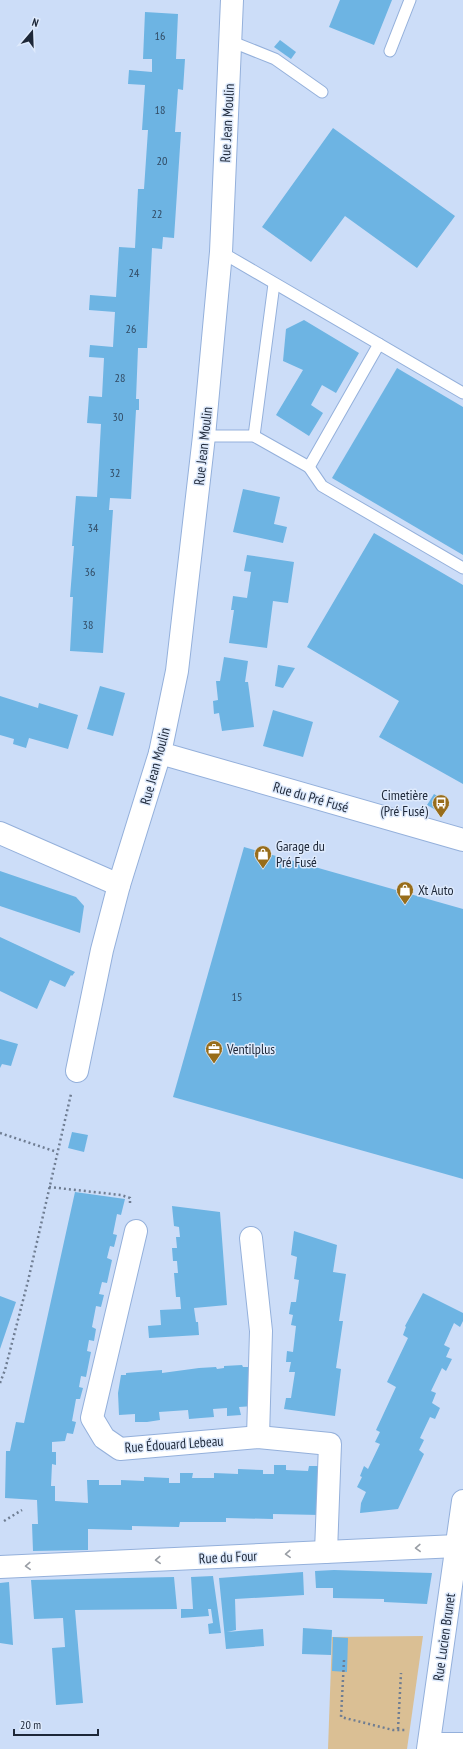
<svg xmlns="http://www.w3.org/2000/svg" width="463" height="1749" font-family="'PT Sans Narrow',sans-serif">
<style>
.green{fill:#dabf94}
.building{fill:#6db4e3}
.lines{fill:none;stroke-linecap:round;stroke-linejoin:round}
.service-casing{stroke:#94b0db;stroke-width:13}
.minor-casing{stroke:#94b0db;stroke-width:24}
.tertiary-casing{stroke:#94b0db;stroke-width:24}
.path{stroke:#6f7d92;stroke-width:2.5;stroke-dasharray:2 3;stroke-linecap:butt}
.service{stroke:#fff;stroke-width:11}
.minor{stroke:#fff;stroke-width:22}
.tertiary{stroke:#fff;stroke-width:22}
.oneway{stroke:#999ea5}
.labels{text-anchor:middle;stroke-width:3;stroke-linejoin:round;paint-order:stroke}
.number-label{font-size:12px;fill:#314a63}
.street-label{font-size:14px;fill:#1d2738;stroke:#deeafc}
.poi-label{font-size:14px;fill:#1d2738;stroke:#deeafc;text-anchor:start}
</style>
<rect width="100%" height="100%" fill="#ccddf8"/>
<!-- green -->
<polygon class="green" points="423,1636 407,1749 328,1749 332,1637"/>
<!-- building -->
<g class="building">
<polygon points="340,0 392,0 374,45 329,27"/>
<polygon points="145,12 178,14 176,59 185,59 183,90 178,89 175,132 181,132 174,238 163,237 162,249 152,248 147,348 138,348 136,399 139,399 139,410 136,410 131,499 110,498 109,510 113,510 103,653 70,651 73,597 70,597 74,546 72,546 76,496 97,497 101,424 87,423 89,396 102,397 104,358 89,357 90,345 113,347 115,312 89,310 90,295 116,297 119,247 135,248 138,189 144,189 148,130 142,130 145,85 128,84 129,70 152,72 152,59 143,59"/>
<polygon points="280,40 296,52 291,59 274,47"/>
<polygon points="333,128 455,216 417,268 345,216 311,262 262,227"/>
<polygon points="304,320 359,353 336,393 322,385 311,405 323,413 309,436 276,415 303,370 283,361 286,329"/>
<polygon points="397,368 463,407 463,555 332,478"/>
<polygon points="243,489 280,497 274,524 287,527 283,543 233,532"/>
<polygon points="374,533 463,585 463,784 379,737 399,701 307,647"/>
<polygon points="247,555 294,562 288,603 273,601 267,648 229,643 234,610 231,610 233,596 247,598 251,572 244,571"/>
<polygon points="224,657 248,661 245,682 248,682 254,727 222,731 219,713 214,714 213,701 218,700 216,681 220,681"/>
<polygon points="278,665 295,668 283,688 275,686"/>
<polygon points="100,686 125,693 113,736 87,729"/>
<polygon points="0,696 38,708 39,703 78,715 68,749 29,738 26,748 13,744 14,739 0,735"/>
<polygon points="273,710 313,722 303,757 263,746"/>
<polygon points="434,794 447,802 441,813 427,805"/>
<polygon points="244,847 463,909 463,1179 173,1097"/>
<polygon points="0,871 76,897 84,906 80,933 0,906"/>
<polygon points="0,937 75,972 72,976 71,975 65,987 50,980 37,1009 0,991"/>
<polygon points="0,1039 18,1044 11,1066 2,1064 0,1068"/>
<polygon points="72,1132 88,1135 84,1152 68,1148"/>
<polygon points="75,1192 125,1199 121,1215 117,1214 113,1234 117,1235 114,1247 110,1246 107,1258 112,1260 107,1283 102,1282 99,1294 104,1295 101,1307 96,1306 92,1327 96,1329 94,1341 89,1340 87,1351 91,1352 86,1377 81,1376 79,1387 83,1388 80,1399 76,1399 72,1421 76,1422 73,1434 67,1433 65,1441 52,1442 52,1452 56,1452 56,1465 52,1464 51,1486 55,1486 55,1501 88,1503 87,1480 99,1480 99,1485 121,1485 121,1480 144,1481 144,1477 169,1478 169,1483 180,1483 180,1473 193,1473 192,1478 214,1478 214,1473 238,1474 238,1469 263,1470 263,1474 274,1474 274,1465 286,1465 286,1470 308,1471 309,1466 321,1466 320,1515 273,1514 273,1519 226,1518 226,1522 180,1522 179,1527 132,1526 132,1530 88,1529 88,1550 33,1551 32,1524 38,1524 37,1500 5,1498 6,1451 10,1451 16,1422 24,1423"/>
<polygon points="172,1206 220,1212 227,1305 194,1308 196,1322 198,1322 199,1335 149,1338 148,1326 161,1325 160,1310 181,1309 180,1297 176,1297 174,1273 178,1273 177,1261 173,1261 172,1248 177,1248 176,1237 180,1237 179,1227 174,1226"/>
<polygon points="294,1231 337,1245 333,1272 346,1274 339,1321 343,1321 336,1368 341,1369 335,1416 284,1409 286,1398 291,1398 295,1372 289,1372 291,1362 286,1362 287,1351 293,1352 296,1326 291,1325 293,1315 289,1314 291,1302 296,1302 299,1280 294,1279 297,1257 291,1255"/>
<polygon points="423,1293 463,1313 463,1321 460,1327 454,1323 444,1345 450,1348 446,1357 452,1359 446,1371 442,1368 431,1391 436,1393 432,1403 440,1408 435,1419 430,1417 420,1438 424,1440 419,1450 424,1454 398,1509 360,1513 361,1503 366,1492 357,1487 362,1477 360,1476 364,1466 368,1469 380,1444 375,1442 380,1432 376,1430 396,1387 387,1382 408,1338 403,1335 406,1327 405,1326"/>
<polygon points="0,1296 16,1302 0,1349"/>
<polygon points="242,1365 243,1367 251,1367 254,1406 239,1407 241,1415 227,1416 227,1408 213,1409 214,1417 201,1418 189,1419 188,1410 159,1412 160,1420 147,1422 135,1422 135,1414 119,1415 118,1393 121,1375 126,1375 126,1373 162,1370 162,1373 199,1368 216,1367 217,1369 224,1368 224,1366"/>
<polygon points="334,1570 432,1573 427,1604 384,1602 384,1599 333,1598 333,1588 316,1588 315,1571"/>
<polygon points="303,1572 304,1595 235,1599 236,1630 227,1632 263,1629 264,1646 226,1649 219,1578"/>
<polygon points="213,1576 221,1633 209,1634 208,1624 213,1623 211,1609 208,1609 209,1616 181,1618 181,1609 193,1609 191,1577"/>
<polygon points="174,1577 177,1609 75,1610 83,1703 56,1705 52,1648 65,1647 63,1618 34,1619 31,1580"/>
<polygon points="9,1582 13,1645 0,1643 0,1583"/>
<polygon points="303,1628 332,1630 331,1655 302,1654"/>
<polygon points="333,1637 348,1638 347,1672 332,1671"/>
</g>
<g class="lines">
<!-- service casing -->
<g class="service-casing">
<g id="service">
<polyline points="230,41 275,59 322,92"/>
<polyline points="390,51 410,0"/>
<polyline points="221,252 463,393"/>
<polyline points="204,436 254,436 309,467 379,344"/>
<polyline points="254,436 274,284"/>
<polyline points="309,467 322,486 463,568"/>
</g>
</g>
<!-- minor casing -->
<g class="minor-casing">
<g id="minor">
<polyline points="0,833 119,885"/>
<polyline points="77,1071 102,950 119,885 160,753"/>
<polyline points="136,1231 92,1418 104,1438 120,1449 258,1437 330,1444 326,1552"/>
<polyline points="251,1238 261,1331 258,1437"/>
<polyline points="429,1744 463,1744"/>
</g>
</g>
<!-- tertiary casing -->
<g class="tertiary-casing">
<g id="tertiary">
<polyline points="232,0 221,252 204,436 177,671 160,753 463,840"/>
<polyline points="0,1567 457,1546"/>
<polyline points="428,1749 463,1501"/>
</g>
</g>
<!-- path -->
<g class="path">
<polyline points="0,1133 57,1152"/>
<polyline points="49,1187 121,1195 130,1198 130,1206"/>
<polyline points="0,1383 5,1370 28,1281 71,1094"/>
<polyline points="4,1521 22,1510"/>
<polyline points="344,1660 341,1717 393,1730 405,1730"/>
<polyline points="398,1729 401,1673"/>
</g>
<!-- service -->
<use href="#service" class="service"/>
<!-- minor -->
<use href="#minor" class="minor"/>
<!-- tertiary -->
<use href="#tertiary" class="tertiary"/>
</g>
<!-- one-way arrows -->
<defs><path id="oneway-chevron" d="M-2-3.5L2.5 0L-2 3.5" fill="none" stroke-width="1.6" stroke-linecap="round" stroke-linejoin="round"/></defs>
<g class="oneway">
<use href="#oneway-chevron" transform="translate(418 1548) rotate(178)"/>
<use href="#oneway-chevron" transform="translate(288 1554) rotate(177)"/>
<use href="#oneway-chevron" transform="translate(158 1560) rotate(177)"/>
<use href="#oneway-chevron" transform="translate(28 1566) rotate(177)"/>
</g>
<!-- icons -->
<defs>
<g id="bus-pin" transform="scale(0.9)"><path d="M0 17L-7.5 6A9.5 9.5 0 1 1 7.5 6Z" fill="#986d1a" stroke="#deeafc"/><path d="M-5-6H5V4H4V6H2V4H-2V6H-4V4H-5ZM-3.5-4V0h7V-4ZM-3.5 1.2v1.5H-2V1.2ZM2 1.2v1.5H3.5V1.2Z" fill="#fff"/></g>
<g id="shop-pin" transform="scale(0.9)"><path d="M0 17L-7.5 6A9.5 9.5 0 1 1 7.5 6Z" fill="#986d1a" stroke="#deeafc"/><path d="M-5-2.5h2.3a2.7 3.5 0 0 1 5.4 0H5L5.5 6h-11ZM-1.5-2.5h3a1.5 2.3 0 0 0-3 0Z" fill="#fff"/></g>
<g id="office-pin" transform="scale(0.9)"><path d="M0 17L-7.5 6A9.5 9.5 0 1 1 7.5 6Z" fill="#986d1a" stroke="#deeafc"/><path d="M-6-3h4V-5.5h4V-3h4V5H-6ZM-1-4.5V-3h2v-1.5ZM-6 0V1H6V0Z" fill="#fff"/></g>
</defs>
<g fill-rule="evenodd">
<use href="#bus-pin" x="441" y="803"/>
<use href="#shop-pin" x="263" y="854"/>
<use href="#shop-pin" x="405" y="890"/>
<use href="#office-pin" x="214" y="1049"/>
</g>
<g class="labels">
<!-- number labels -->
<g class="number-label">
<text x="160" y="40">16</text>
<text x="160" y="114">18</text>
<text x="162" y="165">20</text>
<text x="157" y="218">22</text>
<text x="134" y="277">24</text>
<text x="131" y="333">26</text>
<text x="120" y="382">28</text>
<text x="118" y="421">30</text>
<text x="115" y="477">32</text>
<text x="93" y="532">34</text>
<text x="90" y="576">36</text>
<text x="88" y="629">38</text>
<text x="237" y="1001">15</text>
</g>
<!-- street labels -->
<g class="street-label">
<text transform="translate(227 123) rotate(-87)" y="5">Rue Jean Moulin</text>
<text transform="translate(203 446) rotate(-84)" y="5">Rue Jean Moulin</text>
<text transform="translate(155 766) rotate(-75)" y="5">Rue Jean Moulin</text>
<text transform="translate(311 797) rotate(16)" y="5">Rue du Pré Fusé</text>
<text transform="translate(174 1444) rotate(-4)" y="5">Rue Édouard Lebeau</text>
<text transform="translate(228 1557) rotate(-3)" y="5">Rue du Four</text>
<text transform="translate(444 1637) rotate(-82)" y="5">Rue Lucien Brunet</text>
</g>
<!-- poi labels -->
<g class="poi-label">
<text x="428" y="800" text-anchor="end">Cimetière<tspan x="428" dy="16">(Pré Fusé)</tspan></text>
<text x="276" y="851">Garage du<tspan x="276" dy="16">Pré Fusé</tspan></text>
<text x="418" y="895">Xt Auto</text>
<text x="227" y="1054">Ventilplus</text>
</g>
</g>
<!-- north arrow -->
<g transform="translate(32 32) rotate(19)" stroke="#deeafc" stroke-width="3" paint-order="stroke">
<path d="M0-3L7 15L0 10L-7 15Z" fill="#1d2738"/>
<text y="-6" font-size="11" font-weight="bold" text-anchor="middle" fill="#1d2738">N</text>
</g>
<!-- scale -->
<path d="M14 1729v6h84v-6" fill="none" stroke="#1d2738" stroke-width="2"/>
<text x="20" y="1729" font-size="12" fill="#1d2738" stroke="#deeafc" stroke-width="3" paint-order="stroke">20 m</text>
</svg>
